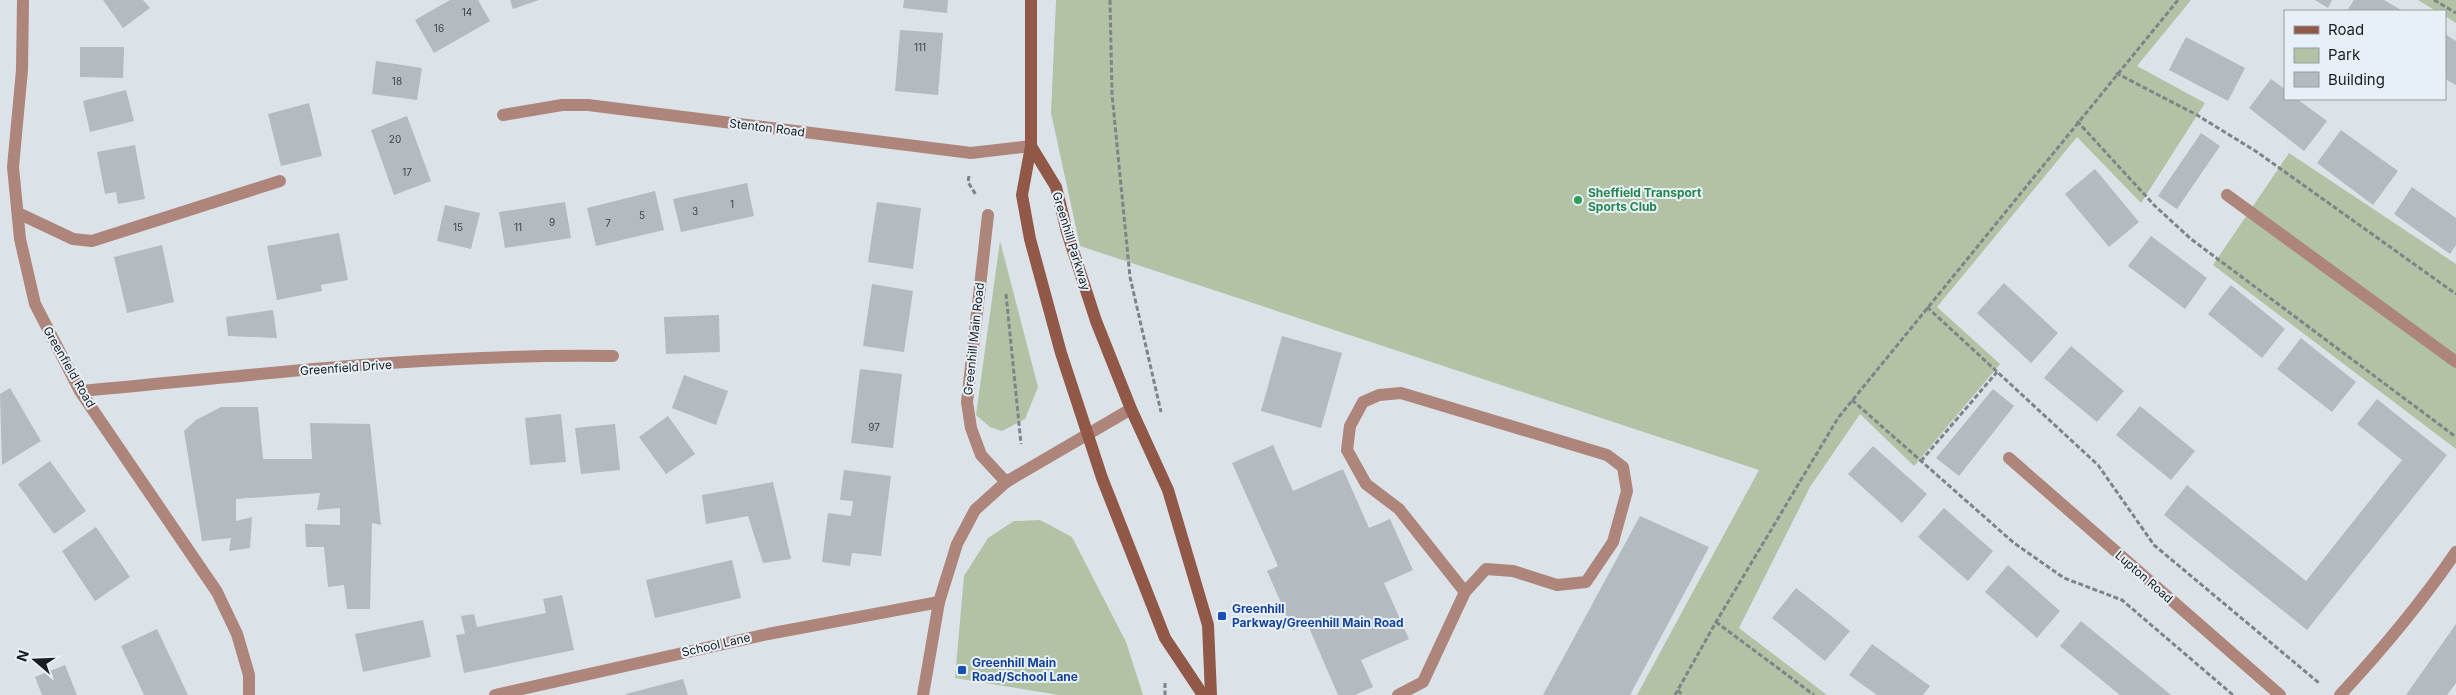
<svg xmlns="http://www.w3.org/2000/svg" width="2456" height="695" font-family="Inter,sans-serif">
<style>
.green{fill:#b1c2a5}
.building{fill:#b3bbc1}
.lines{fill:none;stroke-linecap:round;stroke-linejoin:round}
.path{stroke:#7e8488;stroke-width:3;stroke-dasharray:5 2.5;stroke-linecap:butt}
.service{stroke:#ad857a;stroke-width:12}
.minor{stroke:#ad857a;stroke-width:12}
.secondary{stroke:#915848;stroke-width:12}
.leisure-dot{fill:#2e9e5b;stroke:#e8f0f7;stroke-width:2}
.transit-dot{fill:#1a4fb4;stroke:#e8f0f7;stroke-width:2}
.labels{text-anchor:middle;stroke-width:4;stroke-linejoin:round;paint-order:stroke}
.number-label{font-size:10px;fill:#404448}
.street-label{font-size:12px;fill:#1a1d1f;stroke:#e8f0f7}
.leisure-label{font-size:12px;font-weight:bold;fill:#27864d;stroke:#e8f0f7;text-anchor:start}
.transit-label{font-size:12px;font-weight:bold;fill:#164399;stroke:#e8f0f7;text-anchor:start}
</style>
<rect width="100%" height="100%" fill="#dbe3e9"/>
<!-- green -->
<g class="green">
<polygon points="1056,0 2191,0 2137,66 2205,103 2141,203 2077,137 1937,307 2000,364 1914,466 1860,414 1810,487 1739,628 1827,695 1637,695 1759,470 1080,246 1051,113"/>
<polygon points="2418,0 2456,0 2456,23 2445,16 2445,11 2436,11"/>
<polygon points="2289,153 2456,264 2456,449 2213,265"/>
<polygon points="1000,241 1038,387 1025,419 1002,431 990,427 976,415"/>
<polygon points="1040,520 1072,537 1126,642 1143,695 1059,695 955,678 964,576 988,538 1014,521"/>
</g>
<!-- building -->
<g class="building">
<polygon points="103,0 143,0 150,8 123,28"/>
<polygon points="450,0 478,0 490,21 434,53 415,20"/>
<polygon points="510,0 539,0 513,9"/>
<polygon points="904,0 948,0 947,13 903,8"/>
<polygon points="2315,0 2332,0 2328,8"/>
<polygon points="2354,0 2384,0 2403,11 2347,11"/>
<polygon points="900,30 943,33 938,95 895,91"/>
<polygon points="2445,34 2456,41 2456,85 2445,79"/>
<polygon points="2186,37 2245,68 2228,101 2169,70"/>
<polygon points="80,47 124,47 123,78 80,77"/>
<polygon points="376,61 422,68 417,100 372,94"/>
<polygon points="2271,79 2285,89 2285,99 2297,99 2327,121 2304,151 2249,108"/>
<polygon points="126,90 134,121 90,132 83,101"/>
<polygon points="309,103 322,156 281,166 268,114"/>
<polygon points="407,116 431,181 394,195 371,130"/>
<polygon points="2341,130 2398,171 2373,205 2317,163"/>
<polygon points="2201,133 2220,146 2177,209 2158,196"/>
<polygon points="135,145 145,199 118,204 116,192 105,194 97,152"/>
<polygon points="2095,169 2139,222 2109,247 2065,194"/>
<polygon points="747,183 754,216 681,232 673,199"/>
<polygon points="2412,187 2456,218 2456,245 2450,254 2394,214"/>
<polygon points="655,191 664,230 596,246 587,208"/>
<polygon points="565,202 571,238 505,248 499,212"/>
<polygon points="877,202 921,208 913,269 868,262"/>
<polygon points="445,205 480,213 471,249 437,241"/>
<polygon points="339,233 348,280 321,285 322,291 277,300 267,246"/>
<polygon points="2151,236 2207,278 2185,309 2128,266"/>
<polygon points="162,245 174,302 127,313 114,257"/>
<polygon points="2004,283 2058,333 2031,363 1977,313"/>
<polygon points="872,284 913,291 904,352 863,346"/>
<polygon points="2231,285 2285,329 2262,358 2208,314"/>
<polygon points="273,310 277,338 228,336 226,317"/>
<polygon points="719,315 720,352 666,354 664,317"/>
<polygon points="1282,336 1342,353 1321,428 1261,411"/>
<polygon points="2301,338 2356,382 2332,412 2277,369"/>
<polygon points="2071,346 2124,391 2097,422 2044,378"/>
<polygon points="860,369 902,374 893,448 851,443"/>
<polygon points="684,375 728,391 716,425 672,408"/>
<polygon points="10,388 41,441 2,465 0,394"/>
<polygon points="1993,389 2014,406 1959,476 1936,458"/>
<polygon points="2377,399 2447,455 2307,630 2164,515 2187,485 2306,581 2402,460 2357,424"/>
<polygon points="2140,406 2195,451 2171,480 2116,435"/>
<polygon points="221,407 258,407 263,459 312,459 310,423 370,424 381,525 372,523 370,609 347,609 344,585 328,587 324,547 306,547 305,524 340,525 340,508 317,510 320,493 236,499 236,521 252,517 250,548 229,551 231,538 202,541 184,431 196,420"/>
<polygon points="561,414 566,462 530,465 525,418"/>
<polygon points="668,416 695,454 666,474 639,437"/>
<polygon points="615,424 620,470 581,474 575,428"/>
<polygon points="1273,445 1293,491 1343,469 1369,528 1390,519 1413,570 1384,583 1409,639 1361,660 1373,687 1355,695 1338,695 1307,623 1293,630 1267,571 1278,566 1232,463"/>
<polygon points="1873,446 1927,494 1902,523 1848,474"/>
<polygon points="50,461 86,511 54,534 18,484"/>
<polygon points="844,470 891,476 881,556 852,553 850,566 822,562 828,513 851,516 853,501 840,500"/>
<polygon points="773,482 791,559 763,563 748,516 706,524 702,495"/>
<polygon points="1944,508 1993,551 1968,581 1918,537"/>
<polygon points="1640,516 1709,547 1630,695 1543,695"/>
<polygon points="96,527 130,577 95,601 62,551"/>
<polygon points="732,560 741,598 655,618 646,580"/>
<polygon points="2008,565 2060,611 2037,638 1985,592"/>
<polygon points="1796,588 1850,631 1825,661 1772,618"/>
<polygon points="562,595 574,650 464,673 456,635 465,634 461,616 474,614 477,627 546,613 543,599"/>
<polygon points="423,620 431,657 363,672 355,634"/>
<polygon points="2081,621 2171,695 2120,695 2060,646"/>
<polygon points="2456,624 2456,683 2447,695 2406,695"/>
<polygon points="157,629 188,695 144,695 121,646"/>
<polygon points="1872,644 1930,686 1923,695 1877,695 1849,675"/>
<polygon points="65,665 77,695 42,695 35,677"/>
<polygon points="683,679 688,695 626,695 626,694"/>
</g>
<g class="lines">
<!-- path -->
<g class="path">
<polyline points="1110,0 1112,94 1130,277 1161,412"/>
<polyline points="2434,0 2456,13"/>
<polyline points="2116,73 2197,115 2257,152 2456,294"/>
<polyline points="2077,121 2155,206 2191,239 2456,437"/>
<polyline points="969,176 968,182 976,195"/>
<polyline points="1006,294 1021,444"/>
<polyline points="1927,307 2098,465 2154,545 2319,683"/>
<polyline points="1852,400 2014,543 2064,578 2122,600 2233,695"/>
<polyline points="1921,461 1997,372"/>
<polyline points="1716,622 1814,695"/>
<polyline points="1165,683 1165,695"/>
<polyline points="1678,690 1682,695"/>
<polyline points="1675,695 1716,622 1838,418 2178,0"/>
</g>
<!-- service -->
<g class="service">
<polyline points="18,213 73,239 92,241 280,181"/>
<polyline points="1398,695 1423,682 1465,592 1486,569 1513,571 1557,585 1586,582 1613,542 1627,491 1623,467 1607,455 1401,393 1379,395 1363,402 1350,426 1347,450 1366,484 1399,509 1465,592"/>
</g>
<!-- minor -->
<g class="minor">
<polyline points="23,0 22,70 13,167 20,239 35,304 80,391 217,592 237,634 249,675 249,695"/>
<polyline points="503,115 562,105 588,105 971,153 1031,146"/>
<polyline points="2227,195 2456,362"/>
<polyline points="988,215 967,402 971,428 981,455 1006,482"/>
<path d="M80,391C257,375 436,353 613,356"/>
<polyline points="2009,458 2280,695"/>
<polyline points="495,695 768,634 939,602"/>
<polyline points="923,695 939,602 957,544 975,510 1006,482 1131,409"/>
<path d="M2340,695C2382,650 2421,603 2456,552"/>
</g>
<!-- secondary -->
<g class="secondary">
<polyline points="1031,0 1031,146 1022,195 1030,239 1061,353 1102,478 1165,638 1203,695"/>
<polyline points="1031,146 1056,187 1067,232 1096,321 1131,409 1168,490 1208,625 1211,695"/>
</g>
</g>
<!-- markers -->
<circle class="leisure-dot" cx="1578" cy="200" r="5"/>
<g class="transit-dot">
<rect x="1217" y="611" width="10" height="10" rx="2.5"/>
<rect x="957" y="665" width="10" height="10" rx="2.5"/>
</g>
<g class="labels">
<!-- number labels -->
<g class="number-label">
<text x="467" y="16">14</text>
<text x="439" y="32">16</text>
<text x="920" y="51">111</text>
<text x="397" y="85">18</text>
<text x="395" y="143">20</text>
<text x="407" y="176">17</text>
<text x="732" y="208">1</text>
<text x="695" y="215">3</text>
<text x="642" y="219">5</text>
<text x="552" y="226">9</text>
<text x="608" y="227">7</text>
<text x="458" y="231">15</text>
<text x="518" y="231">11</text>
<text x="874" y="431">97</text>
</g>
<!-- street labels -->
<g class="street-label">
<text transform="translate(767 128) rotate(7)" y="4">Stenton Road</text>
<text transform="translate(1071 241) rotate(73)" y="4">Greenhill Parkway</text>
<text transform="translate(974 339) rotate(-84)" y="4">Greenhill Main Road</text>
<text transform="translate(69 367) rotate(60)" y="4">Greenfield Road</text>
<text transform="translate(346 368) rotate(-4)" y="4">Greenfield Drive</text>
<text transform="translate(2144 577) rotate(41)" y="4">Lupton Road</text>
<text transform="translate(716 645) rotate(-13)" y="4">School Lane</text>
</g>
<!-- leisure labels -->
<g class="leisure-label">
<text x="1588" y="197">Sheffield Transport<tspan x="1588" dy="14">Sports Club</tspan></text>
</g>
<!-- transit labels -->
<g class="transit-label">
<text x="1232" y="613">Greenhill<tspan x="1232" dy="14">Parkway/Greenhill Main Road</tspan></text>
<text x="972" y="667">Greenhill Main<tspan x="972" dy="14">Road/School Lane</tspan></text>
</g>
</g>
<!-- legend -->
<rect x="2284" y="10" width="162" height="90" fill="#e8f0f7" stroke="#969ca1"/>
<rect x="2294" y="26" width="25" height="8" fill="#915848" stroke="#969ca1"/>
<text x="2328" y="35" font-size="15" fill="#1a1d1f">Road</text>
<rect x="2294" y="48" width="25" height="15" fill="#b1c2a5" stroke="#969ca1"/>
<text x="2328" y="60" font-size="15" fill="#1a1d1f">Park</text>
<rect x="2294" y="72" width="25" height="15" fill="#b3bbc1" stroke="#969ca1"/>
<text x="2328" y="85" font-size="15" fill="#1a1d1f">Building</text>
<!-- north arrow -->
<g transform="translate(35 660) rotate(289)" stroke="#e8f0f7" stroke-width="4" paint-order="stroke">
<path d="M0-4L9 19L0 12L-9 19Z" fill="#1a1d1f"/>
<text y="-8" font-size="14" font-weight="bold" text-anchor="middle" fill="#1a1d1f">N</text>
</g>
</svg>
